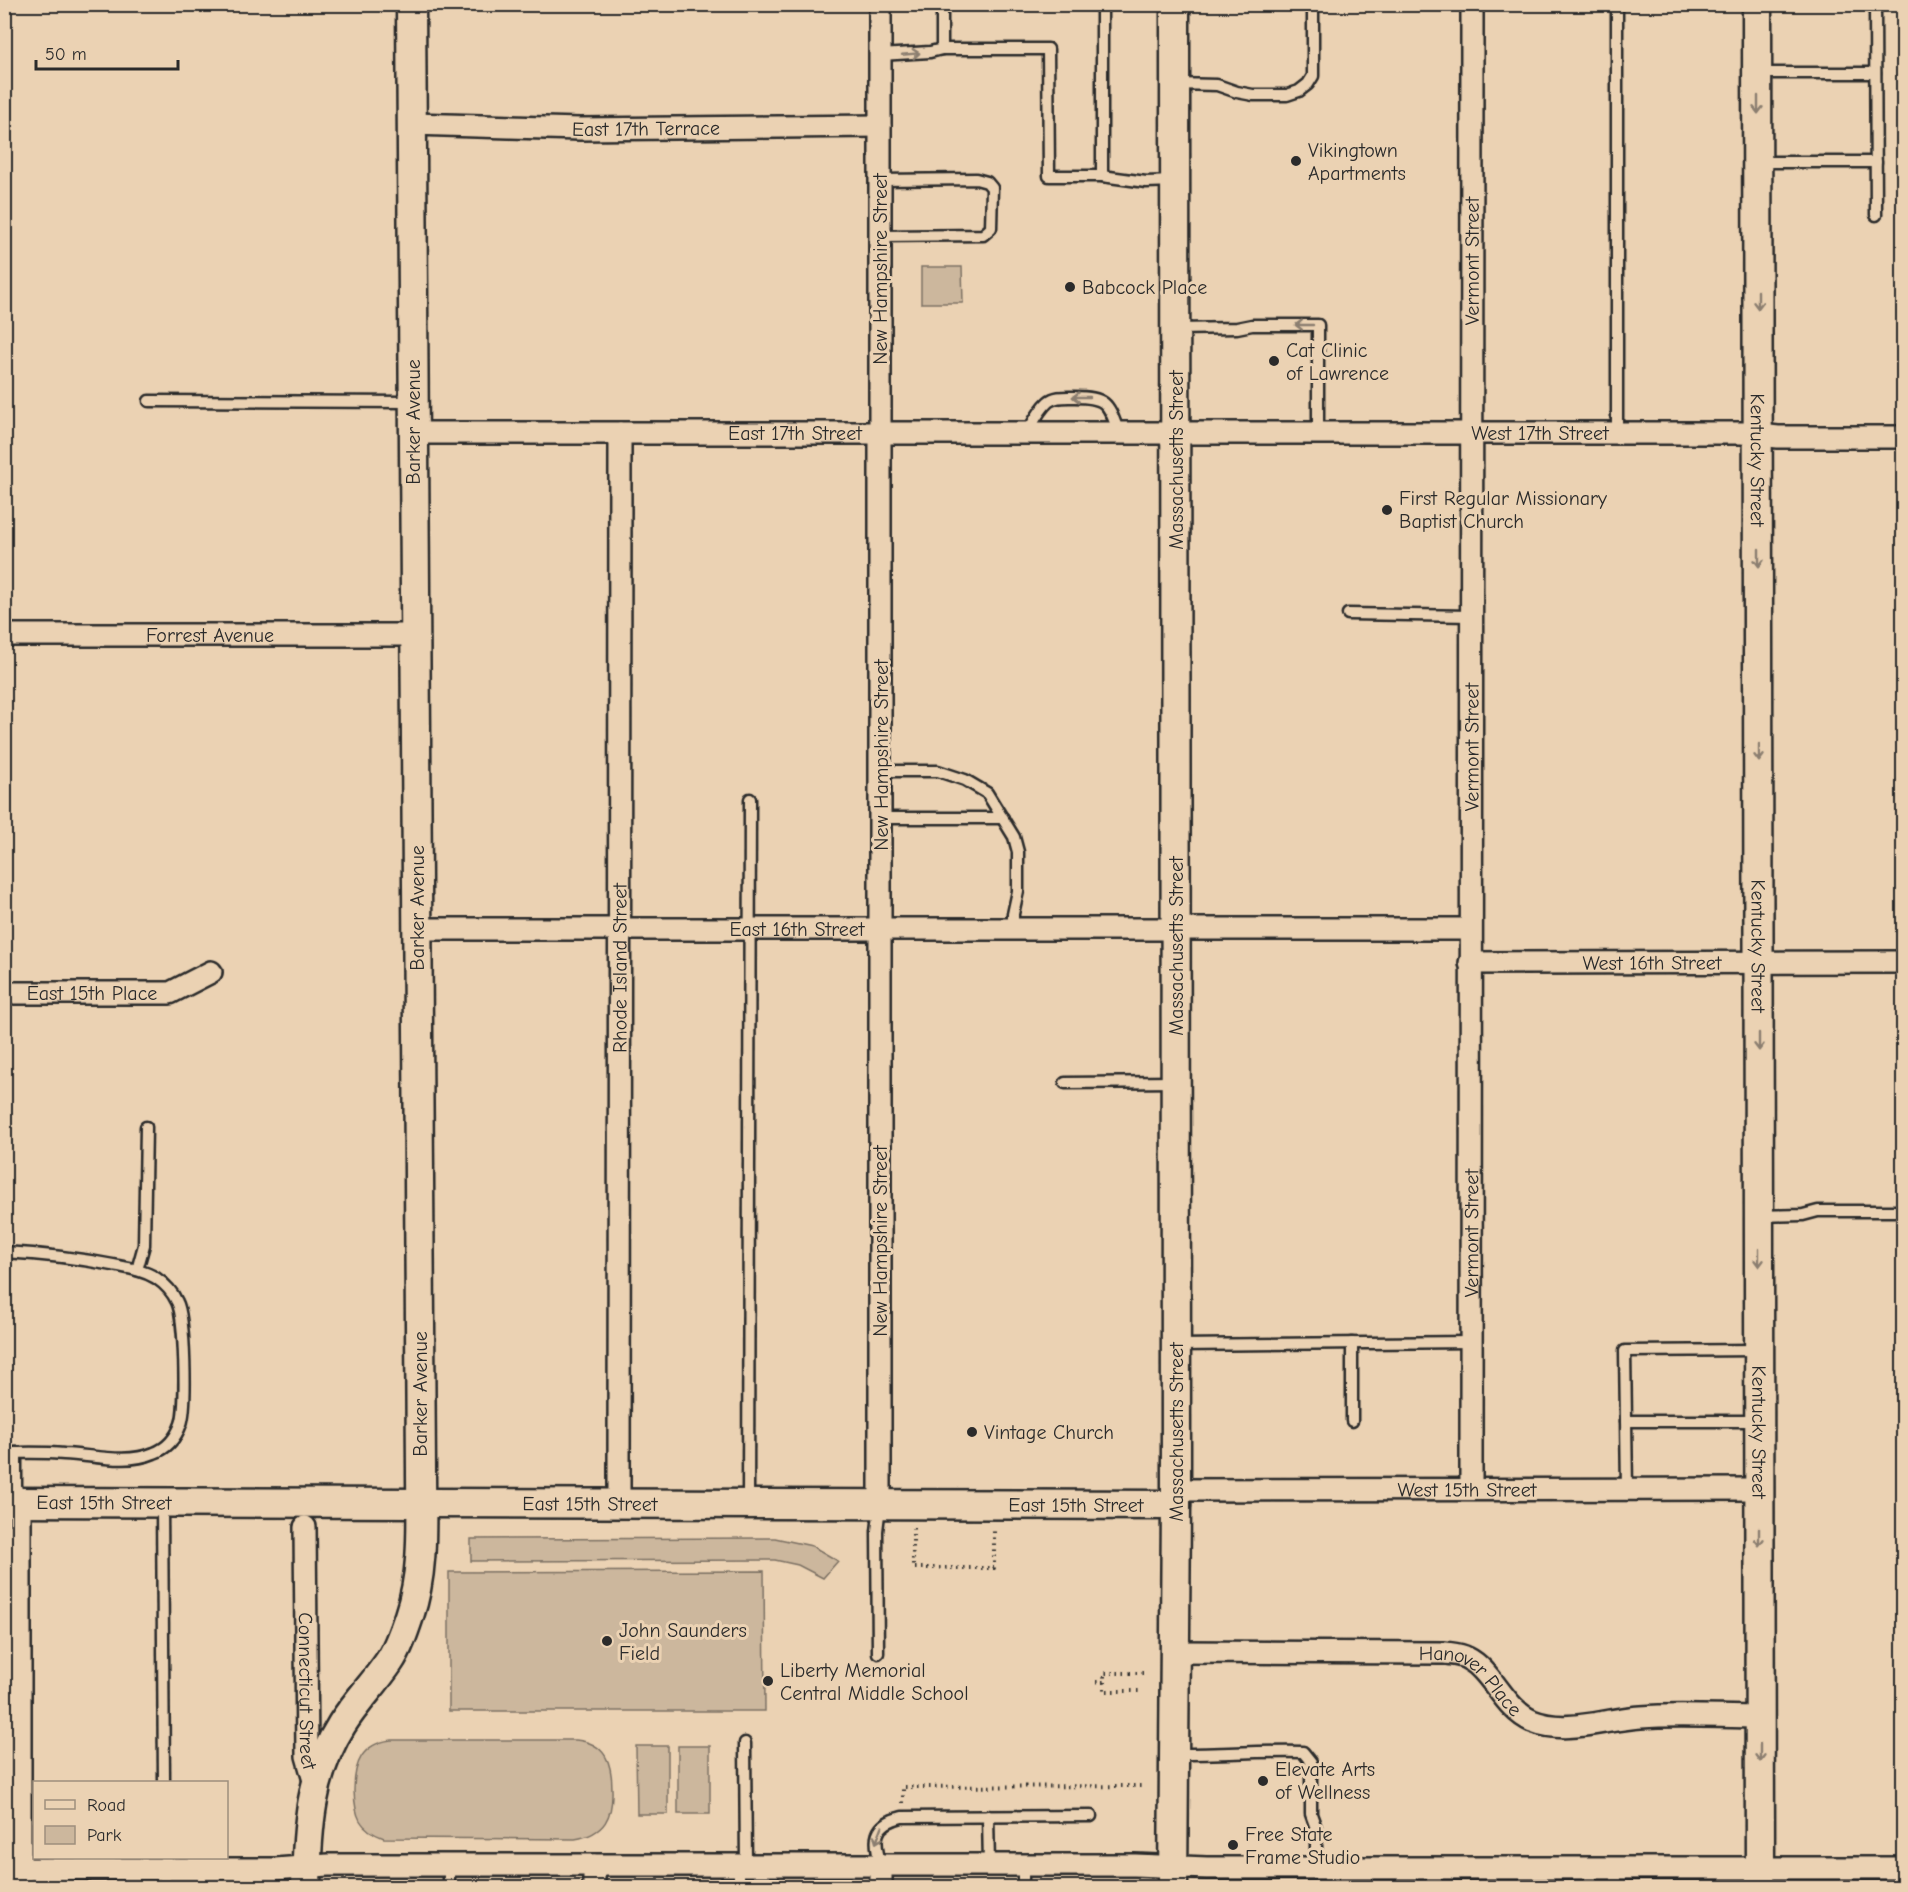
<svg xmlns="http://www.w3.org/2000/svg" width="1908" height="1892" font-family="'Comic Neue',sans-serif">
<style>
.green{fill:#ccb79d;stroke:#7c7164;stroke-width:1.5}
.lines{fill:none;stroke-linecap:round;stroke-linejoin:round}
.lane-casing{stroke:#2b2b2b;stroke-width:15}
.street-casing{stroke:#2b2b2b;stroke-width:26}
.secondary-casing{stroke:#2b2b2b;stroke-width:33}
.path{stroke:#2b2b2b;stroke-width:4;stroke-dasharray:1.5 4.5;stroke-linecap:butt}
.lane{stroke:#ebd2b3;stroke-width:10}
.street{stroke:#ebd2b3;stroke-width:21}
.secondary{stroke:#ebd2b3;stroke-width:28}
.oneway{stroke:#8b7e6f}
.poi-dot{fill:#2b2b2b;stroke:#ebd2b3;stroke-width:2}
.labels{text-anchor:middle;stroke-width:6;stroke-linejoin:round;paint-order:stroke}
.street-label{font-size:20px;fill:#2b2b2b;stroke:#ebd2b3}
.poi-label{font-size:20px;fill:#2b2b2b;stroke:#ebd2b3;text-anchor:start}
</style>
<rect width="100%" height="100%" fill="#ebd2b3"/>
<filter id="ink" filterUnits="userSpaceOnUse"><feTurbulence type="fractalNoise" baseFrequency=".0167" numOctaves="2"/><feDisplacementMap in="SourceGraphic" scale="12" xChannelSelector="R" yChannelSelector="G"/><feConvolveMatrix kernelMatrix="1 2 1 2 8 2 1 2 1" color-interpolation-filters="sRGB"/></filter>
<g filter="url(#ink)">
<!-- green -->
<g class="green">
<polygon points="921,267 962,267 963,303 921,303"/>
<polygon points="775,1538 812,1546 838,1561 823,1578 798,1565 775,1560 471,1561 471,1539"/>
<polygon points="764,1571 765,1711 449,1711 449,1572"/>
<path d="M391,1740H576C606,1743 612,1763 612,1789C613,1817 605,1834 575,1839L384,1838C359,1829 355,1816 354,1791C354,1764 361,1744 391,1740Z"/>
<polygon points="636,1746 668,1746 668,1814 637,1814"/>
<rect x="678" y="1746" width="32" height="68"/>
<polygon points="455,1884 557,1884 557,1887 455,1888"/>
</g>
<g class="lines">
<!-- lane casing -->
<g class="lane-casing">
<g id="lane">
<polyline points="942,4 942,49 1048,49 1049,176 1102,176 1146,182 1175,181"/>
<polyline points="1617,4 1617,433"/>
<polyline points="1875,4 1876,215"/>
<polyline points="880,55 930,52 942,49"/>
<polyline points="1758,73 1875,73"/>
<polyline points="1175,84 1217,85 1237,92 1253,95 1287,95 1299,91 1308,84 1313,76 1313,10"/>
<polyline points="1759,162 1876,162"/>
<polyline points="1102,176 1102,4"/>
<polyline points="880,180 976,179 987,182 992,188 991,228 983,235 881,236"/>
<polyline points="1177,329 1237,328 1252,325 1318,325 1318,433"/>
<polyline points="149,401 413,402"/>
<path d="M1027,433C1033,423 1039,410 1048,402C1055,396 1065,397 1074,397C1108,397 1108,404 1119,433"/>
<polyline points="1348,614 1472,616"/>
<polyline points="881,771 938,771 965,780 987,793 1014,837 1018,852 1018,891 1013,914 1013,929"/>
<polyline points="881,818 1003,818"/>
<polyline points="1065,1083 1176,1082"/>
<polyline points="1759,1216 1803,1215 1818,1211 1898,1211"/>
<path d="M4,1252C41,1254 77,1258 113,1265C128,1268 143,1270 156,1278C165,1284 173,1293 177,1302C185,1317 187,1408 181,1424C176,1438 168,1448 154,1453C126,1465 93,1455 64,1454C44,1452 24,1453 4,1453"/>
<polyline points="137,1270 144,1245 146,1127"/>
<polyline points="1177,1345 1471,1342"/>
<polyline points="1352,1421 1352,1343"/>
<polyline points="1626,1421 1759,1421"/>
<polyline points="16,1453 16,1486 20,1500"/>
<polyline points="1627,1489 1625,1351 1759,1350"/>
<polyline points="162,1504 164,1782"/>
<polyline points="748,1504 750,799"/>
<polyline points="878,1653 877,1531 880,1506"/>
<polyline points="745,1743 746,1865"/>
<path d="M1175,1754C1218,1754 1260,1751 1303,1752L1311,1762V1814L1316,1828V1868"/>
<polyline points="988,1816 989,1865"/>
<polyline points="165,1858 165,1888"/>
<path d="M881,1865C873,1840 873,1824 902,1817L1091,1816"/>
<polyline points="1023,1865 1023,1888"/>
<polyline points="449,1866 449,1888"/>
<polyline points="1329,1868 1329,1888"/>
<polyline points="1616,1869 1616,1888"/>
<polyline points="739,1888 739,1865"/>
</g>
</g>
<!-- street casing -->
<g class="street-casing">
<g id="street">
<path id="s1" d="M412,124L580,129L880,126"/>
<path id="s2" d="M414,433H1742L1778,437H1904"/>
<path id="s3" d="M4,635H415"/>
<path id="s4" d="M417,929H1470"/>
<path id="s5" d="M1470,963L1904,962"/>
<path id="s6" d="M4,993H170L211,972"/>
<path id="s7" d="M1471,1489L1472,4"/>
<path id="s8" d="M1176,1490L1759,1489"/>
<polyline points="20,1502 20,1888"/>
<path id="s9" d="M619,1504L620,433"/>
<polyline points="880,1505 880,4"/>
<path id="s10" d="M305,1527L307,1756L315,1784"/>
<path id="s11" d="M1175,1652L1445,1653C1452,1654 1460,1654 1467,1658C1492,1670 1504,1709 1532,1721C1567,1735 1605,1719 1641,1717C1680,1714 1720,1717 1759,1717"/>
<polyline points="594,1865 594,1888"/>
<polyline points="881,1865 881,1888"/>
<polyline points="4,1869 276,1869 328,1865 1135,1865 1207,1868 1904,1868"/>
</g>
</g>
<!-- secondary casing -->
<g class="secondary-casing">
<g id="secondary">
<path id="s12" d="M1757,4L1760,1888"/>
<path id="s13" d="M4,1502L1176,1505"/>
<path d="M306,1888C307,1830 310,1774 342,1724C356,1702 374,1684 389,1662C398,1649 404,1631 409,1616C425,1570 421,1518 421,1470L411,4"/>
<path id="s14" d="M1173,1888L1176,1505L1175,4"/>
</g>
</g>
<!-- path -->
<g class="path">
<polyline points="913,1528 913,1568 994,1568 994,1531"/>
<polyline points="1143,1673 1104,1673 1104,1691 1143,1691"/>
<polyline points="1096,1682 1104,1682"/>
<polyline points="903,1803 903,1787 1144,1786"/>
</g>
<!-- lane -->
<use href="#lane" class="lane"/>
<!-- street -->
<use href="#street" class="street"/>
<!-- secondary -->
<use href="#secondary" class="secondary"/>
</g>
<!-- one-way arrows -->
<defs><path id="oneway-shaft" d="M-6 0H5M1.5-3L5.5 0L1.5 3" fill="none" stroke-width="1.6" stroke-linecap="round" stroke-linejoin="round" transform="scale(1.5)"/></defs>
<g class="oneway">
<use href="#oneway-shaft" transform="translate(911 54) rotate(-5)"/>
<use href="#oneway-shaft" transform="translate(1758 105) rotate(90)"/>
<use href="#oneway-shaft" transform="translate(1758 300) rotate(90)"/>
<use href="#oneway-shaft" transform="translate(1304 325) rotate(180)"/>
<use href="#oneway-shaft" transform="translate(1081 397) rotate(180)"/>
<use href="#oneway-shaft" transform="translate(1759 558) rotate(90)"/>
<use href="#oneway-shaft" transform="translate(1759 753) rotate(90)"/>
<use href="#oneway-shaft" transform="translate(1759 1042) rotate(90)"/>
<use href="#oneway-shaft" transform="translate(1759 1258) rotate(90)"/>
<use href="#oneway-shaft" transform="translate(1759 1537) rotate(90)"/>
<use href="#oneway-shaft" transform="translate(1760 1753) rotate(90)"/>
<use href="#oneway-shaft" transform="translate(879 1835) rotate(111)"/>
</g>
</g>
<!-- markers -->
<g class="poi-dot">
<circle cx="1296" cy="161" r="6"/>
<circle cx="1070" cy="287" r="6"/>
<circle cx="1274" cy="361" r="6"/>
<circle cx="1387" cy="510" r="6"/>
<circle cx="972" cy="1432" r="6"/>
<circle cx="607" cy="1641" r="6"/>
<circle cx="768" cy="1681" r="6"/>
<circle cx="1263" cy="1781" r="6"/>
<circle cx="1233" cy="1845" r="6"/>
</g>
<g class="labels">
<!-- street labels -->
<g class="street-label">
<text dy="7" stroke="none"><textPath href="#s1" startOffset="234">East 17th Terrace</textPath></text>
<text dy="7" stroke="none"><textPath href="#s7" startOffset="1228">Vermont Street</textPath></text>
<text transform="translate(880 269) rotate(-90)" y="7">New Hampshire Street</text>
<text transform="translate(413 422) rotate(-90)" y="7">Barker Avenue</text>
<text dy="7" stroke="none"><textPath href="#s2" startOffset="381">East 17th Street</textPath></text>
<text dy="7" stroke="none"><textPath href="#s2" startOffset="1126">West 17th Street</textPath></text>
<text transform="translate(1176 460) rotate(-90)" y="7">Massachusetts Street</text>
<text dy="7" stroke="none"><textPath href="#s12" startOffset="456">Kentucky Street</textPath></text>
<text dy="7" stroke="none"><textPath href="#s3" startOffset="206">Forrest Avenue</textPath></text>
<text dy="7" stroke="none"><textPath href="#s7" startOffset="742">Vermont Street</textPath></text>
<text transform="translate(881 755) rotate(-90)" y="7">New Hampshire Street</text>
<text transform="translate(417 908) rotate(-90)" y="7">Barker Avenue</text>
<text dy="7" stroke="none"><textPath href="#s4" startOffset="380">East 16th Street</textPath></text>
<text transform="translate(1176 946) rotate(-90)" y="7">Massachusetts Street</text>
<text dy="7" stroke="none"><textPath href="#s12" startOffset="942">Kentucky Street</textPath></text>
<text dy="7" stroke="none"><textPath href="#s5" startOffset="182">West 16th Street</textPath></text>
<text dy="7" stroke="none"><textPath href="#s9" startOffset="536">Rhode Island Street</textPath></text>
<text dy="7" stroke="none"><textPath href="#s6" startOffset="88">East 15th Place</textPath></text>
<text dy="7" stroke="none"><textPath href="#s7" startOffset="256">Vermont Street</textPath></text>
<text transform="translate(880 1241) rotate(-90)" y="7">New Hampshire Street</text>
<text transform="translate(420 1394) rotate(-90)" y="7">Barker Avenue</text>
<text dy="7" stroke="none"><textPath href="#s14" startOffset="456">Massachusetts Street</textPath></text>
<text dy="7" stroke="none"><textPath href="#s12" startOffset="1428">Kentucky Street</textPath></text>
<text dy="7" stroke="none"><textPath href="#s8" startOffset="291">West 15th Street</textPath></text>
<text dy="7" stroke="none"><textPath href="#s13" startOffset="100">East 15th Street</textPath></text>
<text dy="7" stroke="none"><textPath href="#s13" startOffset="586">East 15th Street</textPath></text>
<text dy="7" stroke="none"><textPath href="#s13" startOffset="1072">East 15th Street</textPath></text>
<text dy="7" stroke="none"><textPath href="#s11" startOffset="306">Hanover Place</textPath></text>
<text dy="7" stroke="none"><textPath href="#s10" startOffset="164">Connecticut Street</textPath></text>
</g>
<!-- poi labels -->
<g class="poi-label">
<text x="1308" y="157">Vikingtown<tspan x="1308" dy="23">Apartments</tspan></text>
<text x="1082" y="294">Babcock Place</text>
<text x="1286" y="357">Cat Clinic<tspan x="1286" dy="23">of Lawrence</tspan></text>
<text x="1399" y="505">First Regular Missionary<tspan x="1399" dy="23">Baptist Church</tspan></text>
<text x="984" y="1439">Vintage Church</text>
<text x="619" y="1637">John Saunders<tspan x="619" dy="23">Field</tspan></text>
<text x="780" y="1677">Liberty Memorial<tspan x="780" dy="23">Central Middle School</tspan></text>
<text x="1275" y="1776">Elevate Arts<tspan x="1275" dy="23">of Wellness</tspan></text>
<text x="1245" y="1841">Free State<tspan x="1245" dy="23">Frame Studio</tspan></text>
</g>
</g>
<!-- margin -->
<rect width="1908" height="1892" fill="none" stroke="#ebd2b3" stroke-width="24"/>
<rect x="12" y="12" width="1884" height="1868" fill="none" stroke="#2b2b2b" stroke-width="2" filter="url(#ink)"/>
<!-- legend -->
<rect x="33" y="1781" width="195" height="78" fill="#ebd2b3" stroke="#9e8f7d" stroke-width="1.5"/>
<rect x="45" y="1800" width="30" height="9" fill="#ebd2b3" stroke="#9e8f7d" stroke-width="1.5"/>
<text x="87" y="1811" font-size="18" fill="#2b2b2b">Road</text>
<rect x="45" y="1826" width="30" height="18" fill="#ccb79d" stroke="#9e8f7d" stroke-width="1.5"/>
<text x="87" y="1841" font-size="18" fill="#2b2b2b">Park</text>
<!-- scale -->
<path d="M36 60v9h142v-9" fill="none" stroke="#2b2b2b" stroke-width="3"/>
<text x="45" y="60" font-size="18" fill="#2b2b2b" stroke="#ebd2b3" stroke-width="4.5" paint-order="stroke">50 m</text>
</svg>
